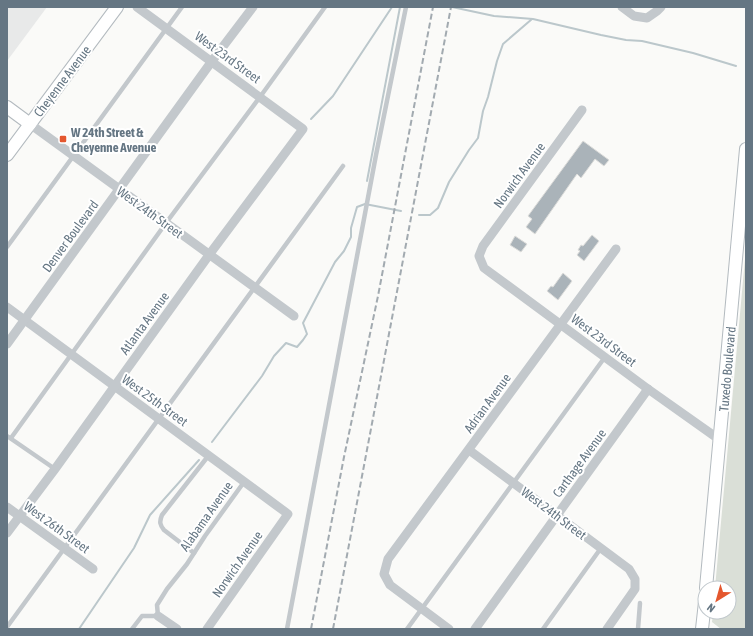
<svg xmlns="http://www.w3.org/2000/svg" width="753" height="636" font-family="'Asap Condensed',sans-serif">
<style>
.built{fill:#e8e9e9}
.green{fill:#dadfd7}
.lines{fill:none;stroke-linecap:round;stroke-linejoin:round}
.stream{stroke:#bbc7cb;stroke-width:2}
.building{fill:#aab3b9;stroke:#dcdcda}
.secondary-casing{stroke:#b3babf;stroke-width:14}
.lane{stroke:#c3c8cc;stroke-width:4.5}
.street{stroke:#c3c8cc;stroke-width:9}
.secondary{stroke:#fff;stroke-width:12}
.rail{stroke:#a2aab0;stroke-width:2;stroke-dasharray:6 3;stroke-linecap:butt}
.poi-dot{fill:#e4572e;stroke:#fff;stroke-width:1.5}
.labels{text-anchor:middle;stroke-width:4;stroke-linejoin:round;paint-order:stroke}
.street-label{font-size:13px;fill:#657683;stroke:#fff}
.poi-label{font-size:13px;font-weight:bold;fill:#657683;stroke:#fff;text-anchor:start}
</style>
<rect width="100%" height="100%" fill="#fafaf8"/>
<!-- built -->
<polygon class="built" points="7,7 47,7 7,61"/>
<!-- green -->
<polygon class="green" points="746,248 746,629 721,629 712,622 713,612 729,612 729,588 715,588"/>
<g class="lines">
<!-- stream -->
<g class="stream">
<polyline points="452,7 494,16 533,19 601,35 626,40 642,41 693,53 736,66"/>
<polyline points="311,119 333,96 392,7"/>
<polyline points="367,181 400,7"/>
<polyline points="419,215 430,215 438,208 449,182 469,150 478,138 483,111 488,97 497,61 503,44 532,19"/>
<polyline points="212,442 262,376 274,356 286,343 297,347 303,340 307,334 303,323 335,262 344,251 351,237 351,228 357,207 365,204 401,211"/>
<polyline points="79,629 134,548 150,515 199,460"/>
</g>
</g>
<!-- building -->
<g class="building">
<polygon points="583,141 609,160 604,166 595,159 581,178 577,174 535,234 526,227 532,219 528,216"/>
<polygon points="592,235 599,241 584,261 577,255 580,251 578,250 581,245 583,246"/>
<polygon points="515,236 527,244 521,252 510,245"/>
<polygon points="563,273 572,281 558,300 547,291 551,286 553,287"/>
</g>
<g class="lines">
<!-- secondary casing -->
<g class="secondary-casing">
<g id="secondary">
<polyline points="7,107 30,124"/>
<polyline points="7,155 117,7"/>
<polyline points="706,588 746,149"/>
<polyline points="702,629 705,602"/>
</g>
</g>
<!-- lane -->
<g class="lane">
<polyline points="7,247 182,7"/>
<polyline points="7,436 55,469"/>
<polyline points="11,438 166,223 260,97 325,7"/>
<path d="M194,553L164,530C160,525 159,522 162,515L209,455"/>
<polyline points="7,627 343,166"/>
<polyline points="132,629 142,616 158,616 157,605 167,589 187,564 205,536 244,482"/>
<polyline points="287,629 376,155 406,7"/>
<polyline points="407,629 605,357"/>
<polyline points="543,629 601,548"/>
<polyline points="638,629 640,603"/>
</g>
<!-- street -->
<g class="street">
<polyline points="622,7 634,16 647,18 657,11 661,7"/>
<polyline points="582,110 483,246 479,256 484,268 648,389 720,440"/>
<polyline points="30,124 294,316"/>
<polyline points="7,307 288,514 207,629"/>
<polyline points="7,344 212,61 253,7"/>
<polyline points="469,450 629,569 635,579 635,589 607,629"/>
<polyline points="7,507 93,569"/>
<polyline points="7,533 55,469 209,255 303,129 137,7"/>
<polyline points="158,616 177,629"/>
<polyline points="449,629 390,585 384,574 388,559 616,249"/>
<polyline points="475,629 648,389"/>
</g>
<!-- secondary -->
<use href="#secondary" class="secondary"/>
<!-- rail -->
<g class="rail">
<polyline points="311,629 344,457 378,296 433,7"/>
<polyline points="333,629 451,7"/>
</g>
</g>
<!-- markers -->
<rect class="poi-dot" x="59" y="135" width="8" height="8" rx="2"/>
<g class="labels">
<!-- street labels -->
<g class="street-label">
<text transform="translate(228 57) rotate(36)" y="5">West 23rd Street</text>
<text transform="translate(62 81) rotate(-53)" y="5">Cheyenne Avenue</text>
<text transform="translate(519 175) rotate(-54)" y="5">Norwich Avenue</text>
<text transform="translate(150 212) rotate(36)" y="5">West 24th Street</text>
<text transform="translate(70 236) rotate(-54)" y="5">Denver Boulevard</text>
<text transform="translate(144 323) rotate(-54)" y="5">Atlanta Avenue</text>
<text transform="translate(604 340) rotate(37)" y="5">West 23rd Street</text>
<text transform="translate(727 369) rotate(-85)" y="5">Tuxedo Boulevard</text>
<text transform="translate(155 400) rotate(36)" y="5">West 25th Street</text>
<text transform="translate(487 403) rotate(-54)" y="5">Adrian Avenue</text>
<text transform="translate(579 463) rotate(-54)" y="5">Carthage Avenue</text>
<text transform="translate(554 513) rotate(37)" y="5">West 24th Street</text>
<text transform="translate(206 516) rotate(-55)" y="5">Alabama Avenue</text>
<text transform="translate(57 527) rotate(36)" y="5">West 26th Street</text>
<text transform="translate(237 564) rotate(-55)" y="5">Norwich Avenue</text>
</g>
<!-- poi labels -->
<g class="poi-label">
<text x="71" y="137">W 24th Street &amp;<tspan x="71" dy="15">Cheyenne Avenue</tspan></text>
</g>
</g>
<!-- border -->
<rect width="753" height="636" fill="none" stroke="#657683" stroke-width="16"/>
<!-- north arrow -->
<g transform="translate(717 600) rotate(217)"><circle r="19" fill="#ffffff" stroke="#c1c8cd"/>
<path d="M0-3L7 15L0 10L-7 15Z" fill="#e4572e"/>
<text y="-6" font-size="11" font-weight="bold" text-anchor="middle" fill="#657683">N</text>
</g>
</svg>
